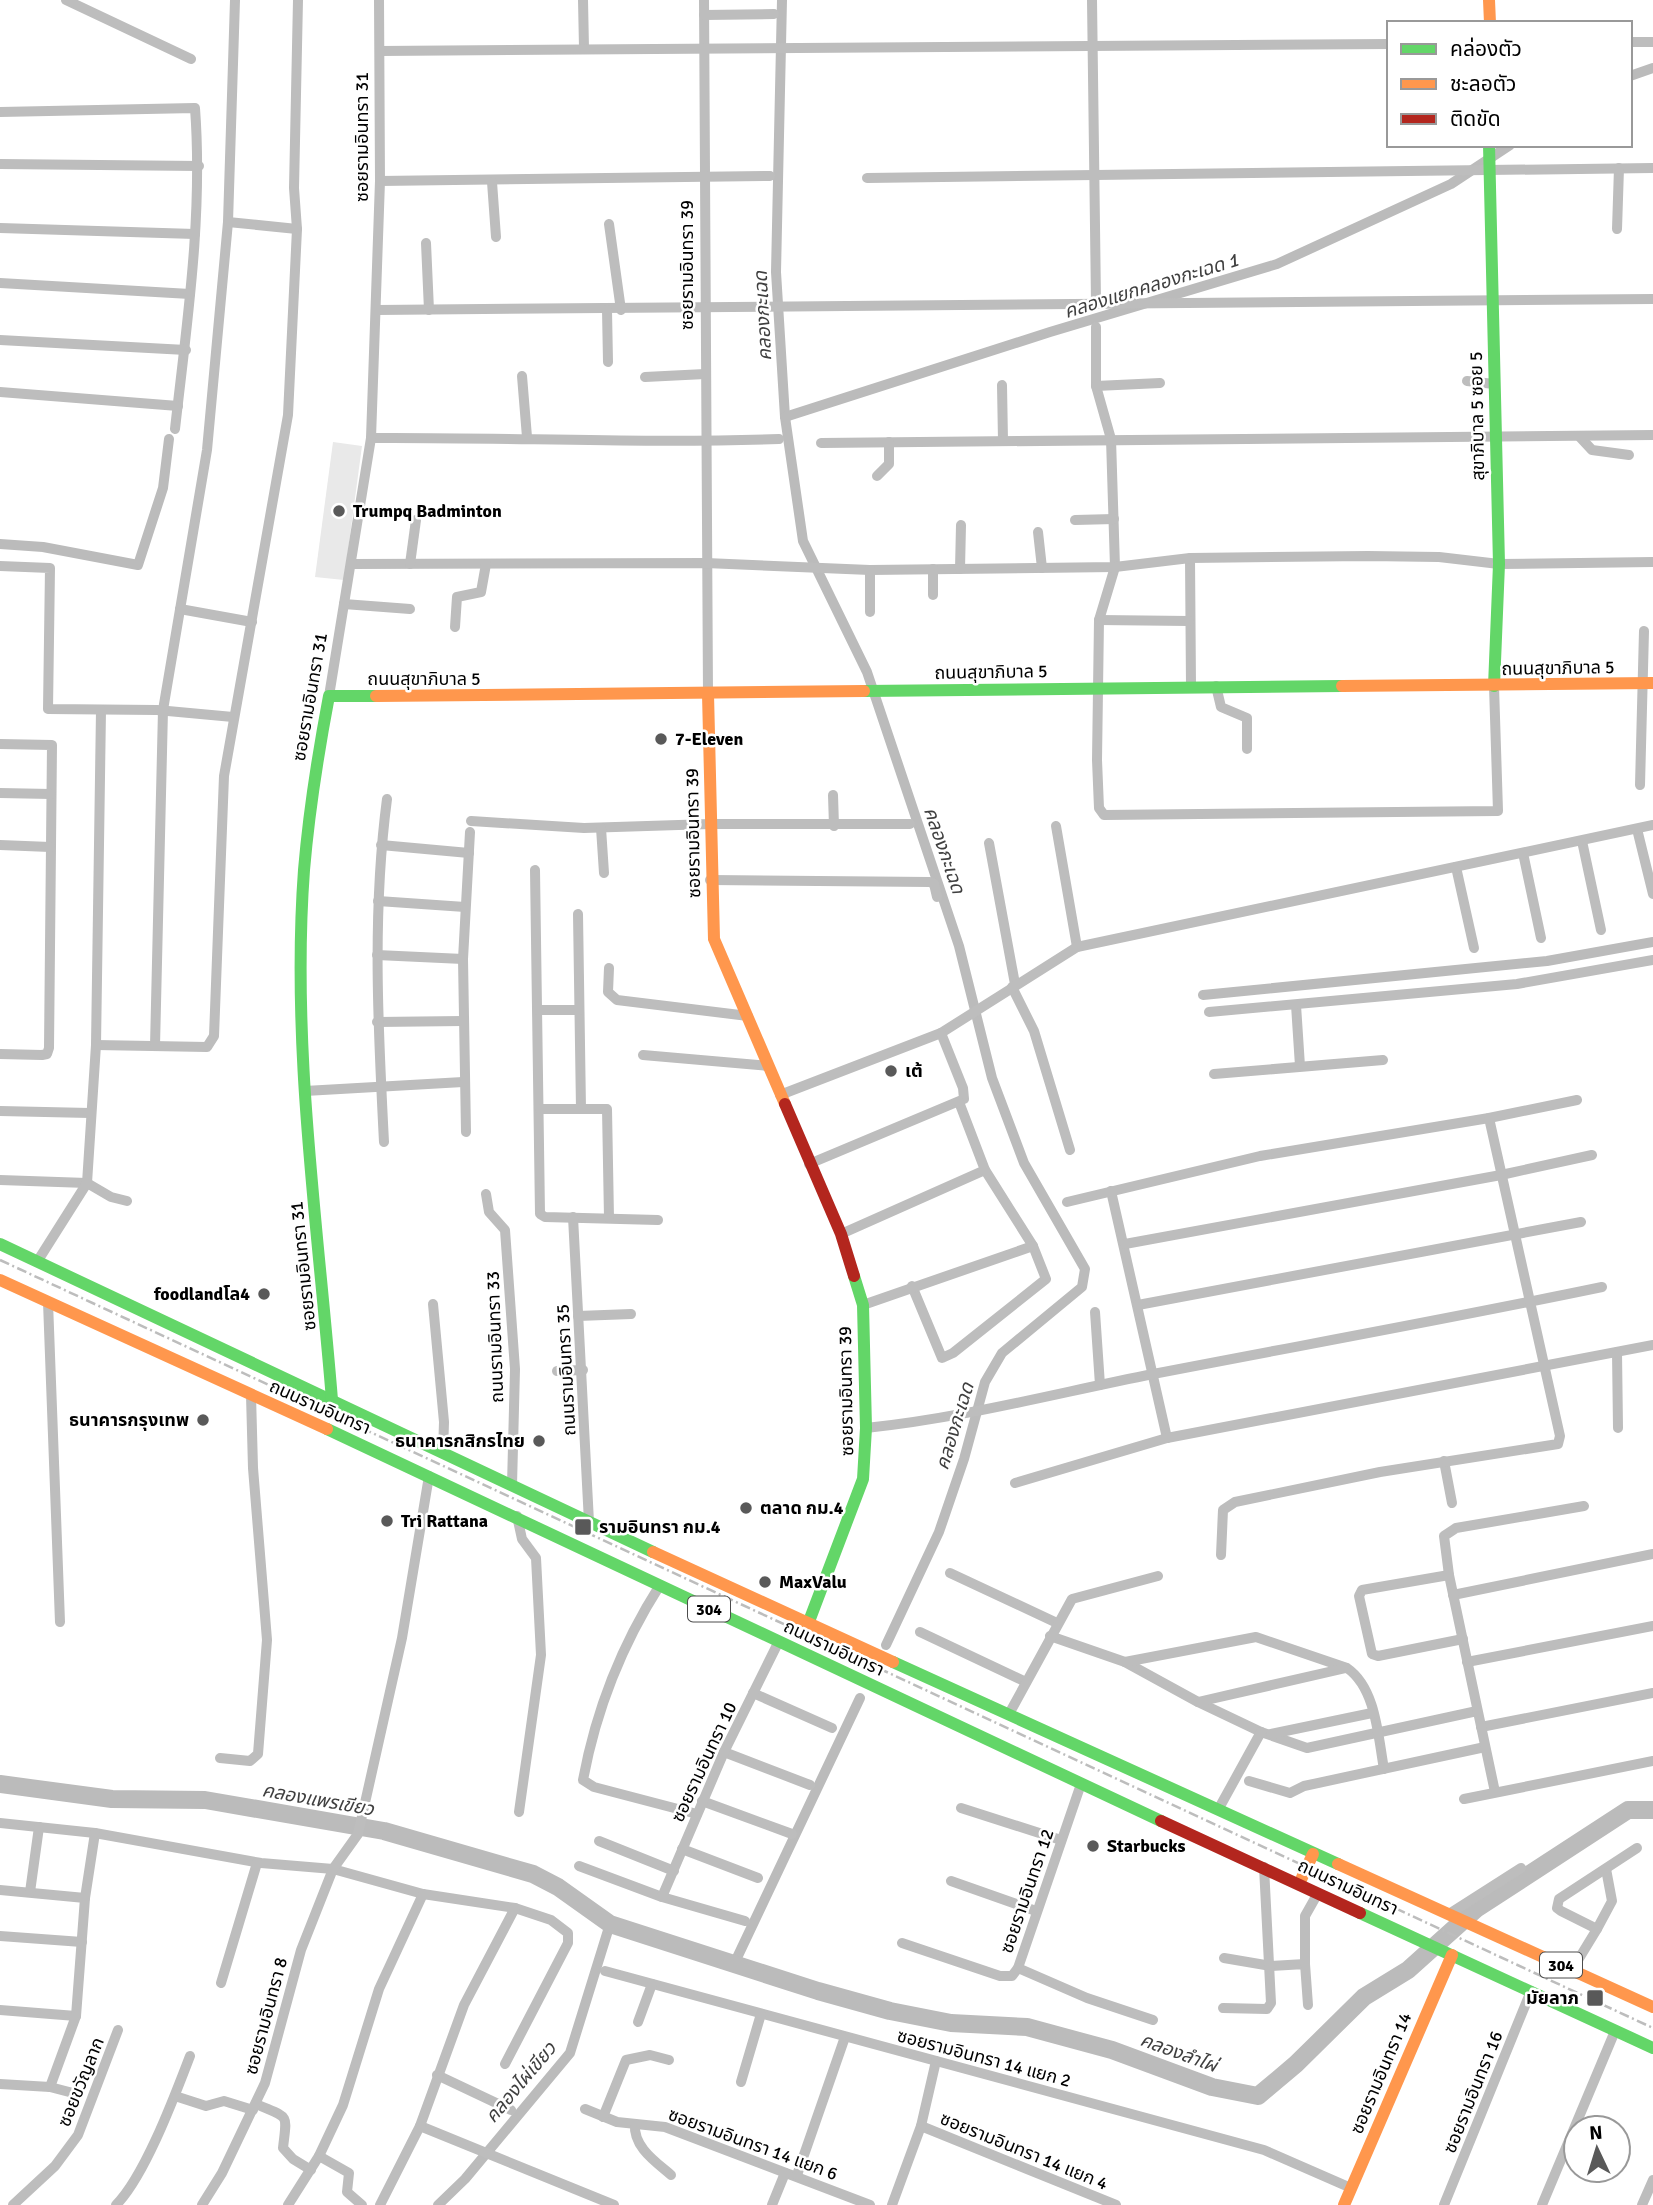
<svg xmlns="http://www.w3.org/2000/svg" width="1653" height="2205" font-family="Signika,'Noto Sans Thai',sans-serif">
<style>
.garden{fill:#e9e9e9}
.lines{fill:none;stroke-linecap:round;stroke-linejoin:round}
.canal{stroke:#bbb;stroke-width:10}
.river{stroke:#bbb;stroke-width:18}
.street{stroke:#bdbdbd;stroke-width:10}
.fast{stroke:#63d668;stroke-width:12}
.slow{stroke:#ff974d;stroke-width:12}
.jam{stroke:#b3261e;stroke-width:12}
.rail{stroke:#bdbdbd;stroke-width:2.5;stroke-dasharray:10 3.5 2 3.5;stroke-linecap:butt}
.poi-dot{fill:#595959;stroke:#fff;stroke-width:2.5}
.labels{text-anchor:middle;stroke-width:5;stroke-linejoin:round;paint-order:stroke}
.shield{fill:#fff;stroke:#4c4c4c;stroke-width:2}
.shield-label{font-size:16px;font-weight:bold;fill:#000}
.street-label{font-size:18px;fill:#000;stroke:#fff}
.poi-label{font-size:18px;font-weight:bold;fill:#000;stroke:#fff;text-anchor:start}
.water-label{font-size:19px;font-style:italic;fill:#3f3f3f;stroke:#fff}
</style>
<rect width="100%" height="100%" fill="#fff"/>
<!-- garden -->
<polygon class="garden" points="333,442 362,446 344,580 315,577"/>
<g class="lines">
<!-- canal -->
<g class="canal">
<polyline points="782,0 776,272 785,417 803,541 867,672 959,946 992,1078 1024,1163 1085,1269 1082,1287 1002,1353 985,1382 964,1459 939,1532 886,1645"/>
<polyline points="1630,76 1653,68"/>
<polyline points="785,417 1050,332 1277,264 1451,184 1510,145"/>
<polyline points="0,544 43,547 138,565 163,488 169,439"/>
<polyline points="1203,995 1547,961 1653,942"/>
<polyline points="735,1962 860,1698"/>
<polyline points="438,2205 465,2179 570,2053 610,1924"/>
</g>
<!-- river -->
<polyline class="river" points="0,1784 112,1799 205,1800 384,1831 533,1874 558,1887 610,1924 818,1991 890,2011 951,2023 1027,2027 1112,2050 1212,2087 1258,2096 1296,2064 1364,1997 1408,1970 1476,1909 1628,1810 1653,1810"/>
<!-- street -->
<g class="street">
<polyline points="66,0 191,59"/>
<polyline points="583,0 584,48"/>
<polyline points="704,0 708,694"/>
<polyline points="1092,0 1096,302"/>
<polyline points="704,15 774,14"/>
<polyline points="1630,42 1653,42"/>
<polyline points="380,51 1389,44"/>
<path d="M0,112L195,108C203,216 187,322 175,429"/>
<polyline points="0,164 199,166"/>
<polyline points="867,178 1653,168"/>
<polyline points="380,181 770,176"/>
<polyline points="492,182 496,237"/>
<polyline points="228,222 297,229"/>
<polyline points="609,224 621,310"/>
<polyline points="0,228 195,234"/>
<polyline points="1617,229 1619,168"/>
<polyline points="426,243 429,310"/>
<polyline points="0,283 190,294"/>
<polyline points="377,310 1653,299"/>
<polyline points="607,310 608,362"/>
<polyline points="1096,327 1096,386 1111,439 1115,567 1099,620 1097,760 1099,808 1104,815 1498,811 1494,686"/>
<polyline points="0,340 186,350"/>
<polyline points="522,376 527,437"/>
<polyline points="645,377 705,374"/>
<polyline points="1467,381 1494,384"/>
<polyline points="1002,385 1003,441"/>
<polyline points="1096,386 1160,383"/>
<polyline points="0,392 178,406"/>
<polyline points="1579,436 1592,450 1629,455"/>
<path d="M371,438C507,437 643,444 779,439"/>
<polyline points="821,443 1653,435"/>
<polyline points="877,476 889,464 889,442"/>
<polyline points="1075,520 1114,519"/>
<polyline points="1038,532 1042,568"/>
<polyline points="1190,558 1191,687"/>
<polyline points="351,564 706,563 870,570 1115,567 1190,558 1368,556 1439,557 1499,564 1653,562"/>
<polyline points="410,564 416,520"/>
<polyline points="0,566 50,568 48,709 157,710 233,717"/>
<polyline points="960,569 961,525"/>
<polyline points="870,570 870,612"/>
<polyline points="933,595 933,569"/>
<polyline points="344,604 410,609"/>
<polyline points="180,609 252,622"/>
<polyline points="1099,620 1189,621"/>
<polyline points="455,627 457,597 481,592 486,564"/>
<polyline points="1216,686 1221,707 1247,718 1247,749"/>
<polyline points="329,696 371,438 380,181 379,0"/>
<polyline points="0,744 52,745 49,1048 47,1054 42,1055 0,1054"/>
<polyline points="1640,785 1644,631"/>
<polyline points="0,793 51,794"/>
<polyline points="833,795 834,826"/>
<polyline points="471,821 584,828 710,824 910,824"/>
<polyline points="1056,826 1077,947"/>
<polyline points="601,828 604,873"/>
<polyline points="1637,829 1653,894"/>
<polyline points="1582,841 1601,930"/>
<polyline points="989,843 1015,984"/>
<polyline points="0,845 50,847"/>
<polyline points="381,845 469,853"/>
<polyline points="1523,853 1541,938"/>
<polyline points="1456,867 1474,948"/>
<polyline points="535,870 540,1214 545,1217 658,1220"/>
<polyline points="710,880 930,882 934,884 937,897"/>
<polyline points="378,901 465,907"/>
<polyline points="578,914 581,1109"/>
<polyline points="377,955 463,959"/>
<polyline points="609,968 608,992 617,1000 748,1016"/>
<polyline points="1012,987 1034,1031 1070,1150"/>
<polyline points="1296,1005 1300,1066"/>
<polyline points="538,1010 579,1010"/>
<polyline points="1209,1012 1517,984 1653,960"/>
<polyline points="377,1022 463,1021"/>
<polyline points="96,1045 207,1047 214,1036 224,776 288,415 297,229 294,188 298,0"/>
<polyline points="155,1046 163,710 207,450 228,222 235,0"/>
<polyline points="643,1055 769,1066"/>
<polyline points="1214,1074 1383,1060"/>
<polyline points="305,1091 463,1082"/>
<polyline points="780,1095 941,1033 1077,947 1653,825"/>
<polyline points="540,1109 607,1109 609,1218"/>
<polyline points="0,1111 90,1113"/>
<polyline points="466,1132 463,959 470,832"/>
<path d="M384,1142C378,1027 372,913 387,799"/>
<polyline points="809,1164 964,1099 963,1088 941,1033"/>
<polyline points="0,1180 87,1183 111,1197 127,1201"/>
<polyline points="1111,1191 1167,1438"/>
<polyline points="486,1194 489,1212 505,1230 515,1369 512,1485"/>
<polyline points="1067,1202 1260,1156 1489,1118 1577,1100"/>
<polyline points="573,1217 589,1522"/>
<polyline points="841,1234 985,1170"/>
<polyline points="1125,1244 1501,1175 1592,1155"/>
<polyline points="37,1262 87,1183 96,1045 101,710"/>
<polyline points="912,1286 942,1358 953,1353 1046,1279 1033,1246 985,1170 959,1102"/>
<polyline points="48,1302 60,1622"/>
<polyline points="433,1304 444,1422 443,1453"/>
<polyline points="863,1305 1033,1246"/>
<polyline points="1138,1305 1581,1222"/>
<polyline points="1095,1312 1100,1385"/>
<polyline points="578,1316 631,1314"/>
<polyline points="1617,1352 1618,1428"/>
<polyline points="557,1371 583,1370"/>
<path d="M866,1428C963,1418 1057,1393 1153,1374C1303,1345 1453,1318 1602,1287"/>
<polyline points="1444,1461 1452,1503"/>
<polyline points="1015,1483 1167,1438 1653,1345"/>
<polyline points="517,1516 522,1539 536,1558 541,1655 519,1812"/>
<polyline points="1221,1555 1223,1510 1235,1502 1380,1472 1558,1444 1560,1436 1489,1118"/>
<polyline points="950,1573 1057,1623"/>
<polyline points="1449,1575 1362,1590 1359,1596 1372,1654 1378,1656 1463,1639"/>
<path d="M660,1585C621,1646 596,1710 583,1780L594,1787L697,1814"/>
<polyline points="1453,1595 1653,1554"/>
<polyline points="920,1632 1026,1682"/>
<polyline points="1050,1636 1125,1662 1198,1702 1261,1732 1307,1748 1477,1711"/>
<path d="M1125,1662L1256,1637L1347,1668C1376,1688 1378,1736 1384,1769"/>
<polyline points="1467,1662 1653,1626"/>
<polyline points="753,1693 832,1728"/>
<polyline points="1198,1702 1346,1668"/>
<polyline points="1009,1714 1072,1599 1158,1576"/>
<polyline points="1481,1727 1653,1693"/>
<polyline points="1271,1734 1372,1713"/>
<polyline points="724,1752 810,1785"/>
<polyline points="220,1758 250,1761 258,1754 267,1640 253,1468 251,1395"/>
<polyline points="1249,1781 1290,1793 1304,1786 1485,1747"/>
<polyline points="1495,1792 1449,1575 1444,1536 1456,1528 1584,1506"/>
<polyline points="1464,1799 1653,1761"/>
<polyline points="702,1801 792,1834"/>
<polyline points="961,1808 1061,1840"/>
<polyline points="1218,1810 1261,1732"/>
<polyline points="0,1823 95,1833 261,1863 333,1869 423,1894 515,1908 551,1920 568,1933 568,1943 505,2064"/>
<polyline points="599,1841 674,1871"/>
<polyline points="682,1849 758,1878"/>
<polyline points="579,1866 662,1897 745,1921"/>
<polyline points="951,1881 1036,1911"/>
<polyline points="0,1890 85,1898"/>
<polyline points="30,1892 39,1827"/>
<polyline points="662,1897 724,1752 779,1641"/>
<polyline points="1449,1914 1521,1868"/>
<polyline points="1597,1929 1612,1901 1606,1869"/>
<polyline points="0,1936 82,1942"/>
<polyline points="902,1943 1000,1976 1012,1976 1018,1968 1081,1784"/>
<polyline points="1224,1958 1271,1966 1305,1964 1308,2005"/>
<polyline points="1305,1964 1305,1916 1318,1893"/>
<polyline points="1018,1968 1087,1998 1153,2020"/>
<polyline points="1572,1970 1597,1929 1561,1911 1557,1908 1559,1899 1637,1848"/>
<polyline points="605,1971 1264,2150 1351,2188"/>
<polyline points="221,1983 257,1863"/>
<polyline points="1223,2008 1267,2009 1271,2003 1264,1867"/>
<polyline points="0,2010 76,2016"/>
<polyline points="638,2022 652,1984"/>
<polyline points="437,2075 511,2110"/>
<polyline points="741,2082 761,2014"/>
<polyline points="0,2084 50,2087 73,2093"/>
<polyline points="50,2087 76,2016 85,1898 95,1833"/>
<polyline points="175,2096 206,2106 224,2101 253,2110"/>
<path d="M256,2104C290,2119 287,2112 283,2148L293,2159L311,2170"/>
<polyline points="585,2109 617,2122 665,2127 870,2205"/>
<polyline points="603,2117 626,2060 650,2055 669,2060"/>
<path d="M635,2124C633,2147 656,2162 671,2175"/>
<polyline points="420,2126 614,2205"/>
<polyline points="921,2126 1116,2205"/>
<polyline points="319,2156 349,2173 347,2192 362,2205"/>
<polyline points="797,2175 845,2037"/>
<polyline points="13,2205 55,2166 78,2135 118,2030"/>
<path d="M116,2205C145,2176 175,2095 190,2056"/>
<polyline points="202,2205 222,2173 265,2083 301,1950 333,1869 358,1834 402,1638 429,1476"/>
<polyline points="288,2205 319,2156 343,2105 379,1989 423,1894"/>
<polyline points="380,2205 420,2126 464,2005 515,1908"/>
<polyline points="772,2205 785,2173"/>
<polyline points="892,2205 921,2126 936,2061"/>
<polyline points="1444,2205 1531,1991"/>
<polyline points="1542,2205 1615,2031"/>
<polyline points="1642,2205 1653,2180"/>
</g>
<!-- fast -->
<g class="fast">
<polyline points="1489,145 1499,564 1494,686"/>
<polyline points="864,691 1342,686"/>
<polyline points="0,1244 653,1552"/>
<path d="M332,1400C318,1225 291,1046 304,870C309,811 318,754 329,696H376"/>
<polyline points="327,1429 1161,1821"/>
<polyline points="808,1624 863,1479 866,1428 863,1305 854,1276"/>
<polyline points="893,1662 1338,1864"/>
<polyline points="1360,1913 1653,2048"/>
</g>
<!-- slow -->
<g class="slow">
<polyline points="1489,0 1490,23"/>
<polyline points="1342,686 1653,683"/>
<polyline points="708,694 714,939 785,1104"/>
<polyline points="376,696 864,691"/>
<polyline points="0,1280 327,1429"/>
<polyline points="653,1552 893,1662"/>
<polyline points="1338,1864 1653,2007"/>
<polyline points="1299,1884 1313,1854"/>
<polyline points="1344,2205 1452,1955"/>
</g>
<!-- jam -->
<g class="jam">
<polyline points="785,1104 841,1234 854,1276"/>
<polyline points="1161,1821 1360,1913"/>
</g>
<!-- rail -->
<polyline class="rail" points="0,1260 1653,2028"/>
</g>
<!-- markers -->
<g class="poi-dot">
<circle cx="339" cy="511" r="7"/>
<circle cx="661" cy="739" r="7"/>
<circle cx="891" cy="1071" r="7"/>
<circle cx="264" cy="1294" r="7"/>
<circle cx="203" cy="1420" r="7"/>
<circle cx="539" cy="1441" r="7"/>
<circle cx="746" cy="1508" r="7"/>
<circle cx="387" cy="1521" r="7"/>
<rect x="574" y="1518" width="18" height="18" rx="3.5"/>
<circle cx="765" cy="1582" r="7"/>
<circle cx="1093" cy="1846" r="7"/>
<rect x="1586" y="1989" width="18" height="18" rx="3.5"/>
</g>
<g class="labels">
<!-- shield labels -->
<g class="shield">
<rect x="688" y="1596.5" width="42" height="25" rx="5"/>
<rect x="1540" y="1952.5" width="42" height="25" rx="5"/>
</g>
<g class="shield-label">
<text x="709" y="1615">304</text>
<text x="1561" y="1971">304</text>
</g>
<!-- street labels -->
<g class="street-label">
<text transform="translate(362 137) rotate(-90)" y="6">ซอยรามอินทรา 31</text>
<text transform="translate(687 265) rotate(-90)" y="6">ซอยรามอินทรา 39</text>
<text transform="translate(1477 416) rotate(-91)" y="6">สุขาภิบาล 5 ซอย 5</text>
<text transform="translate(1558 668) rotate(-1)" y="6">ถนนสุขาภิบาล 5</text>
<text transform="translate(991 672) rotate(-1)" y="6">ถนนสุขาภิบาล 5</text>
<text x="424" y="685">ถนนสุขาภิบาล 5</text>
<text transform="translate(310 697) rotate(-80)" y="6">ซอยรามอินทรา 31</text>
<text transform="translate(693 833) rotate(-91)" y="6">ซอยรามอินทรา 39</text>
<text transform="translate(303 1266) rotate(-96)" y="6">ซอยรามอินทรา 31</text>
<text transform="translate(495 1337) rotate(-92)" y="6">ถนนรามอินทรา 33</text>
<text transform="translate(566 1370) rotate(-93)" y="6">ถนนรามอินทรา 35</text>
<text transform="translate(846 1391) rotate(-91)" y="6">ซอยรามอินทรา 39</text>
<text transform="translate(320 1407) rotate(24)" y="6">ถนนรามอินทรา</text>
<text transform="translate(834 1648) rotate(25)" y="6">ถนนรามอินทรา</text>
<text transform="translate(704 1762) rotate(-65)" y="6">ซอยรามอินทรา 10</text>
<text transform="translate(1348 1887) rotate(25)" y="6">ถนนรามอินทรา</text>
<text transform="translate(1027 1891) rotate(-71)" y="6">ซอยรามอินทรา 12</text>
<text transform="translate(266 2016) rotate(-75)" y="6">ซอยรามอินทรา 8</text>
<text transform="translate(984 2058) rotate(15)" y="6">ซอยรามอินทรา 14 แยก 2</text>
<text transform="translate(1381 2073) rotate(-67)" y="6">ซอยรามอินทรา 14</text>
<text transform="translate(81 2082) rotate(-68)" y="6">ซอยขวัญลาก</text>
<text transform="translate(1473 2092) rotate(-68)" y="6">ซอยรามอินทรา 16</text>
<text transform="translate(753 2144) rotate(20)" y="6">ซอยรามอินทรา 14 แยก 6</text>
<text transform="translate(1024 2151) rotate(22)" y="6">ซอยรามอินทรา 14 แยก 4</text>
</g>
<!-- poi labels -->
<g class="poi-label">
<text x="353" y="517">Trumpq Badminton</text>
<text x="675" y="745">7-Eleven</text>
<text x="905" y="1077">เต้</text>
<text x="250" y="1300" text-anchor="end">foodlandโล4</text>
<text x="189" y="1426" text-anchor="end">ธนาคารกรุงเทพ</text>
<text x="525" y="1447" text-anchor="end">ธนาคารกสิกรไทย</text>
<text x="760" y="1514">ตลาด กม.4</text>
<text x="401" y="1527">Tri Rattana</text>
<text x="599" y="1533">รามอินทรา กม.4</text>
<text x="779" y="1588">MaxValu</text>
<text x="1107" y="1852">Starbucks</text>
<text x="1579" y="2004" text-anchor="end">มัยลาภ</text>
</g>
<!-- water labels -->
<g class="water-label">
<text transform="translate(1151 285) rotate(-17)" y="7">คลองแยกคลองกะเฉด 1</text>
<text transform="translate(762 316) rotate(-93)" y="7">คลองกะเฉด</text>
<text transform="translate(945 850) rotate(71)" y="7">คลองกะเฉด</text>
<text transform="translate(954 1426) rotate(-73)" y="7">คลองกะเฉด</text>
<text transform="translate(318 1799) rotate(10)" y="7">คลองแพรเขียว</text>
<text transform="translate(1179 2052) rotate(20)" y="7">คลองลำไผ่</text>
<text transform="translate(520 2082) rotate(-50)" y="7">คลองไผ่เขียว</text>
</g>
</g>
<!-- legend -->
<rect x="1387" y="21" width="245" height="126" fill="#ffffff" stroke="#999999" stroke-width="2"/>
<rect x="1401" y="44" width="35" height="10" fill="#63d668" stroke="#999999" stroke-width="2"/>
<text x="1450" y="56" font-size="21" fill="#000000">คล่องตัว</text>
<rect x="1401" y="79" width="35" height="10" fill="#ff974d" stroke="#999999" stroke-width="2"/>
<text x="1450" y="91" font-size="21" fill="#000000">ชะลอตัว</text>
<rect x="1401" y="114" width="35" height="10" fill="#b3261e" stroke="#999999" stroke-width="2"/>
<text x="1450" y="126" font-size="21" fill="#000000">ติดขัด</text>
<!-- north arrow -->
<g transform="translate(1597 2149) rotate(356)"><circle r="33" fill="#ffffff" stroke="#999999" stroke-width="2"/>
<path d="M0-5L12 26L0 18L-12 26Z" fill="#595959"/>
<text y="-10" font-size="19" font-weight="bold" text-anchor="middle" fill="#000000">N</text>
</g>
</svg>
